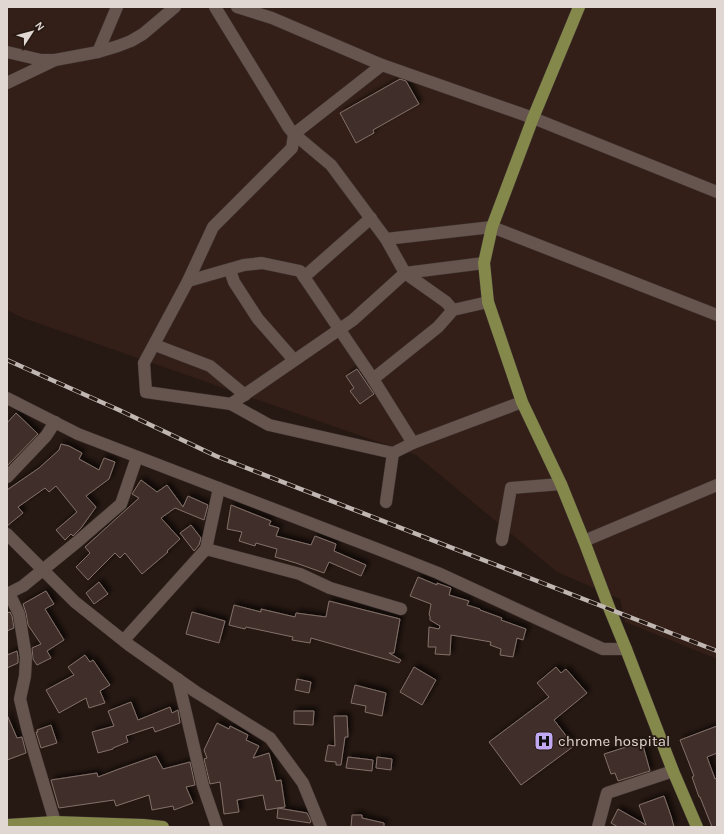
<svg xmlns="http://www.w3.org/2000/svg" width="724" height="834" font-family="Karla,sans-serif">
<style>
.built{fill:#331f17}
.building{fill:#3f2f29;stroke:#837069;filter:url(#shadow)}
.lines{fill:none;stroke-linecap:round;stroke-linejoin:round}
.minor-casing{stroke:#3c3230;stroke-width:13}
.major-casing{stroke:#3c3230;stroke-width:13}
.minor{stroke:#66544e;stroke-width:12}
.major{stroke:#85884b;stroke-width:12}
.rail-casing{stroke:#c1b7b2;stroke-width:4.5}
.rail{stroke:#261812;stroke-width:3;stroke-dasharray:9;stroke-linecap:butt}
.labels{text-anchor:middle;stroke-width:3.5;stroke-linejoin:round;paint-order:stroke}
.poi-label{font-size:15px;fill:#e0d6d2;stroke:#261812;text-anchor:start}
</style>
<defs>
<filter id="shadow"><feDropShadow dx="3.5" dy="-3.5" stdDeviation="2" flood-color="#0009"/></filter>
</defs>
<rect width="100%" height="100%" fill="#261812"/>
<!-- built -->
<polygon class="built" points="7,7 717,7 717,659 625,622 620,599 557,572 416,455 23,318 7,310"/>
<!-- building -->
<g class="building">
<polygon points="400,79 406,81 419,104 373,130 374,133 356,143 340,113"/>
<polygon points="357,369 374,394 360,404 350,391 354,388 346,376"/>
<polygon points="16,413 38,434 7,466 7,423"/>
<polygon points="61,444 69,446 82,453 79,459 99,470 104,458 115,462 109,479 86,496 96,507 81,528 73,536 71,534 65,540 56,530 77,512 56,486 49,492 45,488 18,507 23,513 7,526 7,490 39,468 59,450"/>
<polygon points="141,480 157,492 167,485 183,507 188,496 208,505 204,520 175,508 161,518 180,539 167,551 168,552 142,574 125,553 120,558 115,553 88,580 76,567 90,553 85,547 139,498 132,494"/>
<polygon points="231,505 271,521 269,525 279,528 276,536 311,545 315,536 336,544 334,551 366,565 361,576 329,562 324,573 296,563 275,557 277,549 256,543 255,546 239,541 242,532 227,529"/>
<polygon points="191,525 201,538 199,545 194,551 180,533"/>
<polygon points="418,577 437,585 437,583 451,588 449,595 469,601 467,605 480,609 480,610 502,618 501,620 526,629 523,640 517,638 513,657 500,655 501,649 490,645 491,642 451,635 450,655 435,654 436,647 428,647 429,627 439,629 440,626 430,620 430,616 429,615 431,604 410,596"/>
<polygon points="99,582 108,594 94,604 86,593"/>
<polygon points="46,591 54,604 45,609 64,640 47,651 51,658 37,665 33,659 32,648 41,644 28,625 26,613 23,604"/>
<polygon points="329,601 400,619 394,653 389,653 401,660 399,663 311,638 310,643 292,640 293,637 246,627 245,629 229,625 234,605 261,612 261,609 295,617 296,613 326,617"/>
<polygon points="10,612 12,616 14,628 7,631 7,613"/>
<polygon points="192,612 225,621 219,643 186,634"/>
<polygon points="17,651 18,657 18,663 7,668 7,655"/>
<polygon points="85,655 90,662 93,660 110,685 100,691 105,703 89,708 86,698 59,713 46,690 74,675 68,667"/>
<polygon points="414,667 436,680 422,705 400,692"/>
<polygon points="556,667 561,673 566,669 587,693 554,720 574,746 521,785 489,742 549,697 537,683"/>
<polygon points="297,679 311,682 309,693 295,690"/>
<polygon points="355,685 386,693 382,716 365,712 366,706 351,703"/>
<polygon points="131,702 138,720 170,707 172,713 178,710 180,723 155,732 153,727 126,736 128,742 113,748 113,749 98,753 92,732 114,726 108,711"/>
<polygon points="294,711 314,711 313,725 294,724"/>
<polygon points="7,715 17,738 22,737 26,753 7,760"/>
<polygon points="334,716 347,716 348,737 345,737 341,765 336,765 336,762 325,761 328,745 335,746"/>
<polygon points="217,723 229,729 230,726 248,735 246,740 259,746 253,758 269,753 276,781 281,780 285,807 278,808 307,813 311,821 310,823 277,818 278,808 266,810 263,795 237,800 239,812 224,814 220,782 210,784 204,759 207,758 204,750"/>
<polygon points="51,725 57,743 41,748 36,732 38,732 37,730"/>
<polygon points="717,726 717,753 707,757 715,779 717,778 717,827 712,827 700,797 699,797 692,777 694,776 680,740"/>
<polygon points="642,742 650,771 618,781 615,773 611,774 604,754"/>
<polygon points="156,756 163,769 190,762 195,785 186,787 193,803 174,810 173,806 152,810 149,795 116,806 114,800 59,808 51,780 97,773 98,777 119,769"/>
<polygon points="348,757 373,760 372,771 346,768"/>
<polygon points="377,757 392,759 391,770 376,768"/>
<polygon points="664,796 671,816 674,827 618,827 611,823 618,809 646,825 639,805"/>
<polygon points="352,815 362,815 362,818 384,823 384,827 351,827"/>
</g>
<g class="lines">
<!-- minor casing -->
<g class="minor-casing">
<g id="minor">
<polyline points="215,7 289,128 294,134 331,165 386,239 405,273 446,302 453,310"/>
<polyline points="237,7 272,18 382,65 533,118 717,192"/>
<polyline points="7,52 41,60 55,60 98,52 118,46 131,41 143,34 175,7"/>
<polyline points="98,52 117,7"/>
<polyline points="7,83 53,61"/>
<polyline points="386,239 492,227 717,315"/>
<polyline points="230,270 234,282 258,319 294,360"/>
<polyline points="304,277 371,218"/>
<polyline points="188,281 244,265 262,263 300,271 373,379"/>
<polyline points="155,345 210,366 245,395"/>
<polyline points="7,398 78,434 380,550 438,573 603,649 626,649"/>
<polyline points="231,404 146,392 144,363 188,281 213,227 292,148 294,134 382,65"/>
<polyline points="413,443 522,402"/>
<polyline points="393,453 269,425 231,404 353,320 405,273 484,263"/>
<polyline points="7,477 46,436 55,422"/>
<polyline points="386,502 393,453 413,443 373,379 438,327 453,310 488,302"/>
<polyline points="7,534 75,602 129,645 196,692 270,738 303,783 321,827"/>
<polyline points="502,540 511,488 561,484"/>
<polyline points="584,541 717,485"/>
<polyline points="206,549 300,574 330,588 401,609"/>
<polyline points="9,593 19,614 26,657 25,676 20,699 28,732 55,822"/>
<polyline points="7,594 23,586 77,542 121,504 137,457"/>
<polyline points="124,640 206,549 219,488"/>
<polyline points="178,679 203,786 217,827"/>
<polyline points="598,827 607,793 673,771"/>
</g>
</g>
<!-- major casing -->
<g class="major-casing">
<g id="major">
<polyline points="579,7 533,118 492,227 484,263 488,302 522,402 561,484 584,541 610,610 626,649 673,771 697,827"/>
<polyline points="7,825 55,822 143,825 163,827"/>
</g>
</g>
<!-- minor -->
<use href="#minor" class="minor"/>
<!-- major -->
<use href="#major" class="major"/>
<!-- rail casing -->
<g class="rail-casing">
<polyline id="rail" points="7,360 119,410 216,456 717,651"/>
</g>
<!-- rail -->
<use href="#rail" class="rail"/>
</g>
<!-- icons -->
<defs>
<g id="hospital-square" transform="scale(1)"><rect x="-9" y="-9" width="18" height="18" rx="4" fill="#c0a8f3" stroke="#261812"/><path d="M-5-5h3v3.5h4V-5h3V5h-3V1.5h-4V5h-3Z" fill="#111"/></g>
</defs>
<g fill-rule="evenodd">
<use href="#hospital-square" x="544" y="741"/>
</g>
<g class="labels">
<!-- poi labels -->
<g class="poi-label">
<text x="558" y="746">chrome hospital</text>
</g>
</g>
<!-- border -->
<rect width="724" height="834" fill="none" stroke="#e0d6d2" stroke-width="16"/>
<!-- north arrow -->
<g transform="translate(32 32) rotate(54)" stroke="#261812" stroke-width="3" paint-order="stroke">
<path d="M0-3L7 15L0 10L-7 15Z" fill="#e0d6d2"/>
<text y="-6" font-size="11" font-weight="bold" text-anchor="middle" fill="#e0d6d2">N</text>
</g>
</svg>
